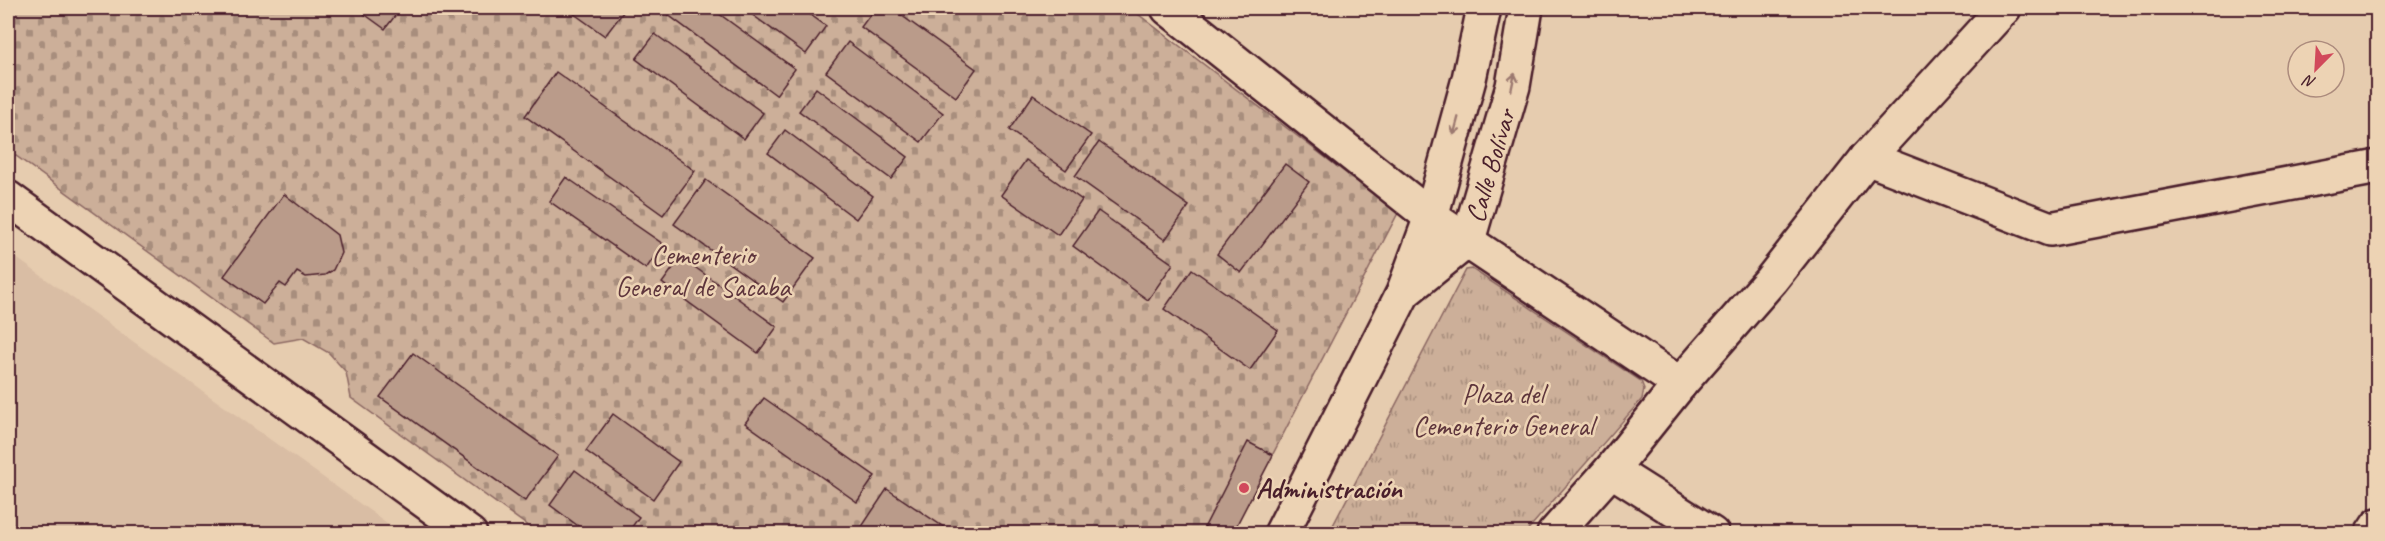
<svg xmlns="http://www.w3.org/2000/svg" width="2385" height="541" font-family="Caveat,sans-serif">
<style>
.built{fill:#d9bda4}
.cemetery{fill:url(#cemetery-stones);stroke:#8b6762;stroke-width:1.5}
.park{fill:url(#park-tufts);stroke:#8b6762;stroke-width:1.5}
.building{fill:#ba9b8a;stroke:#4a1f2b;stroke-width:1.5}
.lines{fill:none;stroke-linecap:round;stroke-linejoin:round}
.street-casing{stroke:#4a1f2b;stroke-width:38}
.primary-casing{stroke:#4a1f2b;stroke-width:38}
.street{stroke:#edd3b4;stroke-width:33}
.primary{stroke:#edd3b4;stroke-width:33}
.oneway{stroke:#9c7970}
.poi-dot{fill:#d1495b;stroke:#edd3b4;stroke-width:2}
.labels{text-anchor:middle;stroke-width:5;stroke-linejoin:round;paint-order:stroke}
.street-label{font-size:28px;fill:#4a1f2b;stroke:#edd3b4}
.park-label{font-size:28px;fill:#5e353c;stroke:#edd3b4}
.poi-label{font-size:28px;font-weight:bold;fill:#4a1f2b;stroke:#edd3b4;text-anchor:start}
</style>
<defs>
<pattern id="cemetery-stones" width="16" height="16" patternUnits="userSpaceOnUse" patternTransform="scale(1.5)"><rect width="16" height="16" fill="#ccaf99"/><path d="M2 7V4a2 2 0 0 1 4 0v3zM10 15v-3a2 2 0 0 1 4 0v3z" fill="#a88e7d"/></pattern>
<pattern id="park-tufts" width="24" height="20" patternUnits="userSpaceOnUse" patternTransform="scale(1.5)"><rect width="24" height="20" fill="#ccaf99"/><path d="M3 7l-1-3M5 7V3M7 7l1-3M15 17l-1-3M17 17v-4M19 17l1-3" fill="none" stroke="#a88e7d"/></pattern>
</defs>
<rect width="100%" height="100%" fill="#e6ccaf"/>
<filter id="ink" filterUnits="userSpaceOnUse"><feTurbulence type="fractalNoise" baseFrequency=".0167" numOctaves="2"/><feDisplacementMap in="SourceGraphic" scale="12" xChannelSelector="R" yChannelSelector="G"/><feConvolveMatrix kernelMatrix="1 2 1 2 8 2 1 2 1" color-interpolation-filters="sRGB"/></filter>
<g filter="url(#ink)">
<!-- built -->
<polygon class="built" points="8,252 401,533 8,533"/>
<!-- cemetery -->
<polygon class="cemetery" points="8,8 1130,8 1398,213 1232,533 539,534 351,398 346,372 329,353 303,338 274,343 8,150"/>
<!-- park -->
<polygon class="park" points="1472,269 1641,381 1644,389 1642,399 1525,533 1329,533 1466,270"/>
<!-- building -->
<g class="building">
<polygon points="356,8 401,8 385,29"/>
<polygon points="566,8 620,8 624,11 605,36"/>
<polygon points="672,8 711,8 795,69 776,95 667,14"/>
<polygon points="743,8 801,8 826,26 806,54"/>
<polygon points="875,8 891,8 976,69 956,97 861,27"/>
<polygon points="655,34 763,113 744,139 636,59"/>
<polygon points="848,42 943,113 921,142 826,72"/>
<polygon points="556,72 695,171 663,215 525,116"/>
<polygon points="816,88 908,157 891,179 799,111"/>
<polygon points="1033,95 1091,135 1066,170 1009,130"/>
<polygon points="785,130 873,196 856,219 768,153"/>
<polygon points="1099,142 1189,206 1165,240 1075,176"/>
<polygon points="1026,160 1082,200 1058,235 1001,195"/>
<polygon points="1285,164 1309,182 1241,273 1217,254"/>
<polygon points="566,177 663,244 646,269 549,201"/>
<polygon points="706,180 815,258 783,302 674,224"/>
<polygon points="284,194 337,235 341,253 333,270 325,275 306,277 297,272 286,287 280,283 263,304 224,276"/>
<polygon points="1098,211 1173,264 1148,300 1073,246"/>
<polygon points="681,257 777,327 758,353 662,283"/>
<polygon points="1192,269 1278,330 1250,370 1164,309"/>
<polygon points="413,353 558,456 525,501 380,397"/>
<polygon points="764,398 875,476 857,502 745,423"/>
<polygon points="613,414 679,462 653,499 586,451"/>
<polygon points="1248,442 1273,455 1232,534 1201,534"/>
<polygon points="575,470 639,517 627,534 589,534 550,505"/>
<polygon points="887,489 954,534 863,534 859,531"/>
</g>
<g class="lines">
<!-- street casing -->
<g class="street-casing">
<g id="street">
<polyline points="1168,8 1431,217 1680,384"/>
<polyline points="1867,158 2050,229 2378,167"/>
<polyline points="8,198 470,534"/>
<polyline points="1611,470 1712,534"/>
<polyline points="1554,534 1611,470 1680,384 1771,280 1867,158 2004,8"/>
<polyline points="2372,534 2378,525"/>
</g>
</g>
<!-- primary casing -->
<g class="primary-casing">
<g id="primary">
<path id="s1" d="M1404,292L1468,240L1513,86L1526,8"/>
<polyline points="1281,534 1403,293 1431,217 1469,79 1484,8"/>
</g>
</g>
<!-- street -->
<use href="#street" class="street"/>
<!-- primary -->
<use href="#primary" class="primary"/>
</g>
<!-- one-way arrows -->
<defs><path id="oneway-shaft" d="M-6 0H5M1.5-3L5.5 0L1.5 3" fill="none" stroke-width="1.6" stroke-linecap="round" stroke-linejoin="round" transform="scale(1.5)"/></defs>
<g class="oneway">
<use href="#oneway-shaft" transform="translate(1513 82) rotate(-78)"/>
<use href="#oneway-shaft" transform="translate(1456 126) rotate(105)"/>
</g>
</g>
<!-- markers -->
<circle class="poi-dot" cx="1244" cy="488" r="6"/>
<g class="labels">
<!-- street labels -->
<g class="street-label">
<text dy="10" stroke="none"><textPath href="#s1" startOffset="160">Calle Bolívar</textPath></text>
</g>
<!-- park labels -->
<g class="park-label">
<text x="703" y="264">Cementerio<tspan x="703" dy="32">General de Sacaba</tspan></text>
<text x="1503" y="403">Plaza del<tspan x="1503" dy="32">Cementerio General</tspan></text>
</g>
<!-- poi labels -->
<g class="poi-label">
<text x="1256" y="498">Administración</text>
</g>
</g>
<!-- margin -->
<rect width="2385" height="541" fill="none" stroke="#edd3b4" stroke-width="30"/>
<rect x="15" y="15" width="2355" height="511" fill="none" stroke="#4a1f2b" stroke-width="2" filter="url(#ink)"/>
<!-- north arrow -->
<g transform="translate(2316 69) rotate(204)"><circle r="28" fill="#edd3b4" stroke="#ac8b7d" stroke-width="1.5"/>
<path d="M0-4.5L10 22L0 15L-10 22Z" fill="#d1495b"/>
<text y="-9" font-size="16" font-weight="bold" text-anchor="middle" fill="#4a1f2b">N</text>
</g>
</svg>
